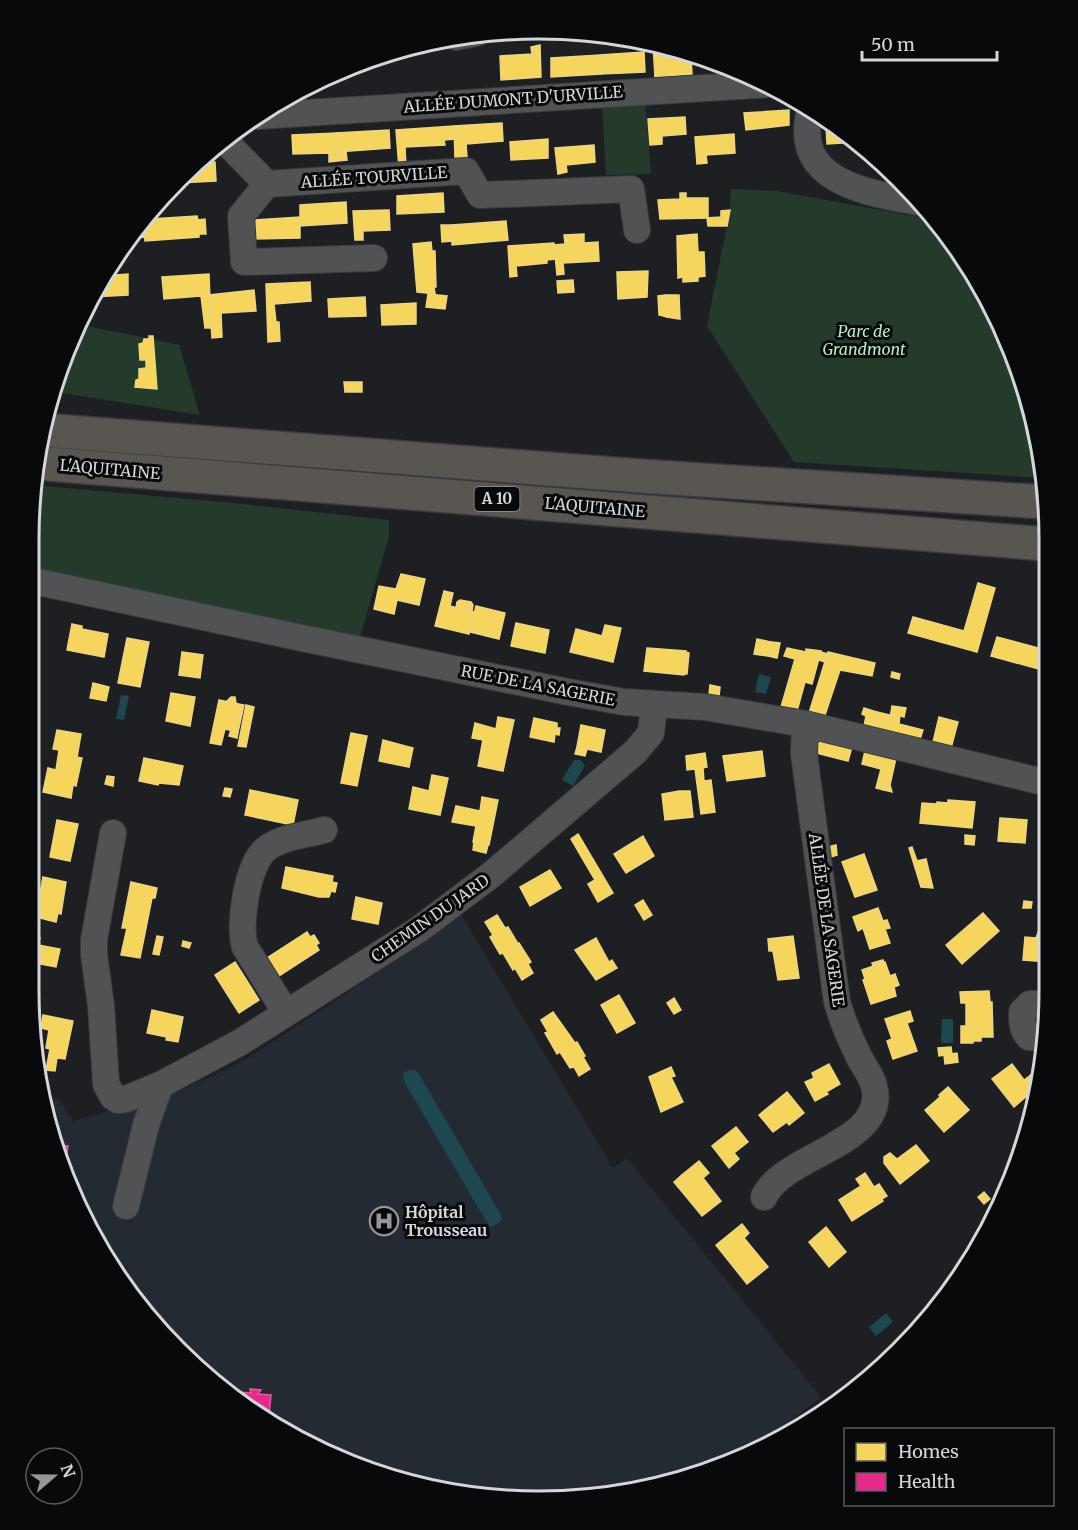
<svg xmlns="http://www.w3.org/2000/svg" width="1078" height="1530" font-family="Merriweather,serif">
<style>
.built{fill:#242a31}
.green{fill:#243b2c}
.water{fill:#1e4850}
.homes{fill:#f6d55c;stroke:#ecd582;stroke-width:1.5}
.health{fill:#e7298a;stroke:#e15da2;stroke-width:1.5}
.lines{fill:none;stroke-linecap:round;stroke-linejoin:round}
.minor-casing{stroke:#393a3c;stroke-width:28}
.highway-casing{stroke:#393a3c;stroke-width:36}
.minor{stroke:#515253;stroke-width:26}
.highway{stroke:#595652;stroke-width:33}
.labels{text-anchor:middle;stroke-width:6;stroke-linejoin:round;paint-order:stroke}
.shield{fill:#07090a;stroke:#96989b;stroke-width:1.5}
.shield-label{font-size:15px;font-weight:bold;fill:#d4d6d9}
.street-label{font-size:16px;fill:#d4d6d9;stroke:#07090a}
.park-label{font-size:16px;font-style:italic;fill:#b3edc3;stroke:#07090a}
.poi-label{font-size:16px;font-weight:bold;fill:#d4d6d9;stroke:#07090a;text-anchor:start}
.rim{fill:none;stroke:#d4d6d9;stroke-width:3}
</style>
<rect width="100%" height="100%" fill="#1d1f22"/>
<!-- built -->
<polygon class="built" points="461,914 613,1168 627,1158 821,1397 748,1454 606,1497 472,1497 343,1463 203,1375 114,1274 46,1123 42,1091 59,1100 73,1121 179,1091 240,1063 423,943"/>
<!-- green -->
<g class="green">
<polygon points="645,99 651,174 606,175 602,103"/>
<polygon points="731,189 777,191 935,220 997,314 1045,472 1045,478 794,462 707,326 730,210"/>
<polygon points="82,325 179,345 200,415 56,392"/>
<polygon points="34,485 233,503 389,520 389,536 359,641 194,601 29,567 29,539"/>
</g>
<!-- water -->
<g class="water">
<polygon points="759,674 771,677 766,694 755,692"/>
<polygon points="121,695 129,696 124,720 116,719"/>
<polygon points="574,760 581,760 585,766 573,786 562,780"/>
<polygon points="29,828 40,831 35,856 29,854"/>
<polygon points="942,1019 953,1019 953,1043 941,1043"/>
<polygon points="409,1070 415,1070 419,1074 501,1215 502,1220 492,1227 489,1226 405,1083 403,1078 404,1073"/>
<polygon points="886,1313 893,1322 876,1336 869,1327"/>
</g>
<!-- homes -->
<g class="homes">
<polygon points="653,43 661,44 662,58 691,57 692,74 655,77"/>
<polygon points="540,45 541,77 501,80 500,56 532,54 531,47"/>
<polygon points="678,49 678,58 662,58 661,50"/>
<polygon points="644,52 645,72 601,74 600,55"/>
<polygon points="600,55 601,74 551,77 551,58"/>
<polygon points="789,110 789,125 746,130 744,113"/>
<polygon points="685,117 686,134 662,136 662,144 650,145 648,119"/>
<polygon points="502,123 503,141 466,144 467,157 455,158 454,126"/>
<polygon points="834,124 849,134 858,142 827,144 826,125"/>
<polygon points="454,126 455,139 444,140 445,145 405,147 406,167 399,168 396,130"/>
<polygon points="389,130 390,148 337,152 336,133"/>
<polygon points="336,133 337,161 329,162 329,153 293,154 292,135"/>
<polygon points="734,134 735,153 706,155 707,163 697,164 695,137"/>
<polygon points="548,139 548,158 511,160 510,142"/>
<polygon points="594,145 595,162 566,165 567,172 558,174 555,148"/>
<polygon points="346,151 347,160 338,161 337,152"/>
<polygon points="215,162 216,181 179,183 196,163"/>
<polygon points="443,193 444,212 397,214 397,196"/>
<polygon points="680,193 686,193 686,198 708,198 708,218 660,219 658,200 680,199"/>
<polygon points="346,202 347,223 300,226 300,205"/>
<polygon points="389,210 390,230 363,231 363,240 355,240 353,211"/>
<polygon points="730,210 727,226 708,226 707,218 721,217 721,211"/>
<polygon points="197,216 198,220 205,219 206,234 199,234 199,237 145,241 144,227 150,219"/>
<polygon points="300,217 300,238 254,239 253,220"/>
<polygon points="506,221 508,240 452,245 452,225"/>
<polygon points="441,225 452,225 452,241 442,242"/>
<polygon points="144,227 145,237 135,238"/>
<polygon points="584,234 584,243 598,242 599,261 563,263 564,274 557,275 554,245 565,244 564,235"/>
<polygon points="697,234 698,252 704,252 705,276 698,277 698,281 683,282 683,277 678,278 677,236"/>
<polygon points="431,242 432,251 435,251 436,287 434,287 435,294 417,292 413,244"/>
<polygon points="554,243 556,259 547,260 547,263 516,266 517,276 510,277 508,246"/>
<polygon points="648,271 647,297 618,299 617,272"/>
<polygon points="128,274 128,295 92,297 97,283 103,276"/>
<polygon points="209,274 211,328 205,328 201,296 164,299 162,277"/>
<polygon points="573,280 574,292 558,293 557,281"/>
<polygon points="310,282 311,301 274,304 276,322 279,322 280,341 268,342 266,284"/>
<polygon points="254,290 256,311 221,313 222,337 212,338 209,295"/>
<polygon points="428,294 447,296 445,309 426,307"/>
<polygon points="665,295 667,317 659,315 658,296"/>
<polygon points="665,295 679,295 680,319 667,317"/>
<polygon points="365,297 366,316 329,317 328,299"/>
<polygon points="416,303 416,324 382,325 381,305"/>
<polygon points="149,336 153,336 157,389 135,387 136,380 139,379 139,369 146,368 146,360 140,360 139,344 143,343 144,339 149,339"/>
<polygon points="344,382 362,382 362,392 345,392"/>
<polygon points="401,574 425,579 419,605 397,600 394,614 374,609 379,586 396,589"/>
<polygon points="978,583 995,588 977,652 908,633 913,617 964,631"/>
<polygon points="444,591 453,593 450,606 474,612 469,634 435,626"/>
<polygon points="460,600 471,602 473,605 472,611 456,608 457,602"/>
<polygon points="476,606 505,613 499,639 470,632"/>
<polygon points="516,623 549,630 545,653 511,646"/>
<polygon points="72,624 82,626 82,629 108,634 104,657 67,650"/>
<polygon points="605,625 621,628 613,662 570,652 576,629 602,636"/>
<polygon points="997,637 1046,650 1046,671 991,656"/>
<polygon points="127,638 149,642 140,687 118,683"/>
<polygon points="757,639 771,642 768,656 754,654"/>
<polygon points="771,642 780,643 777,658 768,656"/>
<polygon points="647,648 686,651 684,675 644,671"/>
<polygon points="787,648 806,652 806,649 821,651 812,684 805,682 797,711 781,707 795,659 784,656"/>
<polygon points="182,652 203,655 200,678 179,675"/>
<polygon points="686,652 689,653 687,674 684,674"/>
<polygon points="821,652 828,654 825,662 819,660"/>
<polygon points="828,652 875,663 872,676 840,670 824,718 809,713"/>
<polygon points="892,672 900,674 899,679 891,677"/>
<polygon points="93,683 109,687 106,701 90,698"/>
<polygon points="710,685 720,687 719,696 709,694"/>
<polygon points="171,693 195,697 190,726 166,721"/>
<polygon points="231,697 235,697 236,703 227,701"/>
<polygon points="219,700 244,705 238,732 225,729 221,745 210,743"/>
<polygon points="246,705 254,707 246,747 238,746"/>
<polygon points="892,706 906,708 904,717 891,713"/>
<polygon points="864,708 877,712 873,728 864,726 866,716 862,714"/>
<polygon points="877,712 890,715 887,731 873,728"/>
<polygon points="891,713 900,715 899,724 923,730 920,739 887,731"/>
<polygon points="498,717 514,720 503,771 478,766 483,740 472,738 475,723 496,729"/>
<polygon points="939,717 958,722 951,748 933,742"/>
<polygon points="534,718 557,723 557,728 560,728 559,735 555,734 554,742 530,737"/>
<polygon points="581,725 605,730 601,752 577,747"/>
<polygon points="57,730 81,734 77,757 82,758 76,786 73,785 71,798 43,792 48,768 56,770 59,750 53,749"/>
<polygon points="231,730 238,732 237,738 229,736"/>
<polygon points="351,733 367,736 357,786 341,783"/>
<polygon points="383,740 413,748 409,767 379,761"/>
<polygon points="820,740 852,747 848,761 816,753"/>
<polygon points="577,747 587,749 585,756 575,754"/>
<polygon points="762,751 765,776 727,781 723,756"/>
<polygon points="865,751 896,758 890,785 886,784 884,790 876,788 881,769 862,764"/>
<polygon points="705,753 707,767 703,768 704,781 711,780 715,812 701,814 695,769 687,770 686,756"/>
<polygon points="144,758 183,766 179,785 159,783 158,785 139,781"/>
<polygon points="432,775 448,778 440,815 409,809 413,787 429,791"/>
<polygon points="107,776 114,777 113,786 105,784"/>
<polygon points="886,784 890,785 892,792 884,790"/>
<polygon points="225,788 232,789 230,797 223,796"/>
<polygon points="250,790 298,800 293,825 245,815"/>
<polygon points="679,791 690,791 693,817 665,820 662,794"/>
<polygon points="482,797 498,800 489,845 473,842 476,826 452,822 456,806 480,811"/>
<polygon points="948,800 975,802 972,828 920,823 922,803 937,804 937,802 948,803"/>
<polygon points="1000,818 1027,820 1025,843 998,841"/>
<polygon points="57,820 78,824 70,861 50,857"/>
<polygon points="578,834 613,893 598,902 588,884 595,880 571,839"/>
<polygon points="965,835 975,836 974,845 965,844"/>
<polygon points="643,836 654,856 626,873 614,854"/>
<polygon points="474,842 488,845 486,853 473,850"/>
<polygon points="836,845 837,855 828,858 827,847"/>
<polygon points="912,847 917,861 926,859 933,888 921,887 909,848"/>
<polygon points="864,854 877,890 855,897 842,862"/>
<polygon points="286,867 333,876 332,882 337,883 335,892 331,891 329,897 319,897 282,888"/>
<polygon points="550,870 561,888 530,906 520,887"/>
<polygon points="43,877 66,882 61,914 58,913 56,922 36,917"/>
<polygon points="131,882 157,888 155,898 152,898 140,958 121,955 127,928 122,928"/>
<polygon points="356,897 382,903 378,924 352,919"/>
<polygon points="643,900 652,915 644,920 635,905"/>
<polygon points="1024,901 1032,902 1031,908 1023,908"/>
<polygon points="878,908 883,921 887,920 890,928 885,929 890,943 870,949 863,928 858,931 853,917"/>
<polygon points="983,913 999,931 962,964 946,945"/>
<polygon points="497,915 505,928 508,927 518,944 519,943 531,962 528,964 533,973 522,980 515,968 513,970 503,953 500,954 490,937 493,935 485,922"/>
<polygon points="1039,930 1048,930 1048,962 1023,960 1025,937 1036,938"/>
<polygon points="307,932 310,937 314,935 319,943 316,945 319,950 279,976 267,958"/>
<polygon points="29,936 40,938 38,945 60,949 56,967 35,963 33,969 29,968"/>
<polygon points="157,936 163,937 159,955 153,954"/>
<polygon points="793,936 799,978 778,980 773,951 769,951 768,939"/>
<polygon points="596,938 609,962 612,960 617,968 596,980 575,950"/>
<polygon points="183,941 191,943 189,948 182,946"/>
<polygon points="883,960 884,963 873,966 872,963"/>
<polygon points="235,962 259,1000 239,1013 215,975"/>
<polygon points="885,962 890,976 895,974 899,985 894,987 896,996 871,1004 863,980 865,979 862,970"/>
<polygon points="989,991 990,1002 992,1002 993,1037 981,1037 981,1041 973,1041 973,1043 961,1043 961,1026 966,1026 966,1003 961,1003 960,992"/>
<polygon points="619,995 635,1023 617,1033 601,1005"/>
<polygon points="674,998 681,1010 674,1014 667,1003"/>
<polygon points="152,1010 183,1017 178,1042 166,1040 168,1033 148,1029"/>
<polygon points="910,1011 913,1021 907,1023 917,1051 893,1059 887,1041 892,1039 885,1019"/>
<polygon points="553,1012 575,1043 577,1042 585,1056 583,1057 590,1069 579,1076 574,1067 570,1068 560,1052 557,1054 545,1033 548,1032 541,1020"/>
<polygon points="43,1015 73,1021 65,1059 57,1058 55,1071 46,1070 50,1049 46,1048 49,1030 41,1028"/>
<polygon points="148,1029 168,1033 167,1037 147,1033"/>
<polygon points="951,1047 952,1054 939,1056 938,1048"/>
<polygon points="957,1053 958,1062 945,1064 944,1055"/>
<polygon points="829,1064 840,1084 826,1092 828,1094 815,1101 805,1082 814,1078 812,1073"/>
<polygon points="1012,1064 1024,1080 1027,1078 1035,1089 1014,1107 992,1079"/>
<polygon points="1041,1066 1038,1087 1035,1089 1027,1078"/>
<polygon points="671,1067 675,1076 671,1077 683,1102 661,1112 649,1077"/>
<polygon points="948,1087 969,1110 944,1132 925,1110 940,1097 939,1095"/>
<polygon points="787,1092 804,1113 789,1125 787,1122 773,1132 759,1115"/>
<polygon points="736,1127 748,1142 734,1153 739,1159 729,1168 712,1146"/>
<polygon points="916,1145 929,1161 900,1184 884,1163 884,1157 890,1153 897,1159"/>
<polygon points="699,1161 709,1173 703,1178 721,1201 702,1216 678,1187 686,1181 682,1175"/>
<polygon points="865,1173 883,1201 852,1221 839,1200 861,1186 856,1179"/>
<polygon points="682,1175 686,1181 678,1187 674,1182"/>
<polygon points="879,1184 887,1196 882,1199 874,1187"/>
<polygon points="984,1192 990,1199 984,1204 978,1197"/>
<polygon points="742,1224 749,1233 744,1238 768,1267 747,1284 716,1245"/>
<polygon points="826,1227 846,1252 829,1267 809,1242"/>
</g>
<!-- health -->
<g class="health">
<polygon points="56,1145 68,1146 65,1166"/>
<polygon points="250,1389 261,1390 258,1394 271,1395 269,1416 238,1397 238,1392 251,1393"/>
</g>
<g class="lines">
<!-- minor casing -->
<g class="minor-casing">
<g id="minor">
<polyline points="456,37 476,33"/>
<path d="M810,110C791,185 872,193 923,203"/>
<polyline points="257,116 770,84"/>
<polyline points="224,140 267,184 466,171 480,195 631,189 637,230"/>
<polyline points="267,184 241,216 244,262 374,258"/>
<polyline points="29,580 302,638 568,692 624,702 705,707 805,724 1047,783"/>
<polyline points="113,833 94,940 94,955 101,1006 106,1084 113,1097 118,1100 126,1099 160,1085 239,1043 418,930 491,875 635,752 651,733 654,705"/>
<path d="M286,1013L245,947C238,926 247,864 266,849C281,837 306,835 324,830"/>
<path d="M1046,1038L1029,1037C1022,1030 1022,1022 1022,1012L1030,1004H1048"/>
<path d="M764,1197C783,1154 889,1144 874,1086C872,1076 864,1067 859,1057C850,1039 843,1022 837,1002L804,754L805,724"/>
<polyline points="126,1206 146,1125 160,1085"/>
</g>
</g>
<!-- highway casing -->
<g class="highway-casing">
<g id="highway">
<polyline points="42,430 640,476 1045,502"/>
<polyline points="36,463 1046,544"/>
</g>
</g>
<!-- minor -->
<use href="#minor" class="minor"/>
<!-- highway -->
<use href="#highway" class="highway"/>
</g>
<!-- icons -->
<defs>
<g id="hospital-ring" transform="scale(1.5)"><circle r="9.5" fill="#07090a" stroke="#949699" stroke-width="1.5"/><path d="M-5-5h3v3.5h4V-5h3V5h-3V1.5h-4V5h-3Z" fill="#949699"/></g>
</defs>
<g fill-rule="evenodd">
<use href="#hospital-ring" x="384" y="1221"/>
</g>
<g class="labels">
<!-- shield labels -->
<rect class="shield" x="474.5" y="487" width="45" height="24" rx="4.5"/>
<g class="shield-label">
<text x="497" y="504">A 10</text>
</g>
<!-- street labels -->
<g class="street-label">
<text transform="translate(513 99) rotate(-4)" y="6">ALLÉE DUMONT D'URVILLE</text>
<text transform="translate(374 177) rotate(-4)" y="6">ALLÉE TOURVILLE</text>
<text transform="translate(110 469) rotate(5)" y="6">L'AQUITAINE</text>
<text transform="translate(595 507) rotate(5)" y="6">L'AQUITAINE</text>
<text transform="translate(538 685) rotate(11)" y="6">RUE DE LA SAGERIE</text>
<text transform="translate(430 918) rotate(-35)" y="6">CHEMIN DU JARD</text>
<text transform="translate(827 920) rotate(82)" y="6">ALLÉE DE LA SAGERIE</text>
</g>
<!-- park labels -->
<g class="park-label">
<text x="864" y="337">Parc de<tspan x="864" dy="18">Grandmont</tspan></text>
</g>
<!-- poi labels -->
<g class="poi-label">
<text x="405" y="1218">Hôpital<tspan x="405" dy="18">Trousseau</tspan></text>
</g>
</g>
<!-- crop -->
<path d="M0 0H1078V1530H0ZM539 39H539A500 500 0 0 1 1039 539V991A500 500 0 0 1 539 1491H539A500 500 0 0 1 39 991V539A500 500 0 0 1 539 39Z" fill="#07090a" fill-rule="evenodd"/>
<path class="rim" d="M539 39H539A500 500 0 0 1 1039 539V991A500 500 0 0 1 539 1491H539A500 500 0 0 1 39 991V539A500 500 0 0 1 539 39Z"/>
<!-- legend -->
<rect x="844" y="1428" width="210" height="78" fill="#07090a" stroke="#595b5d" stroke-width="1.5"/>
<rect x="856" y="1443" width="30" height="18" fill="#f6d55c" stroke="#595b5d" stroke-width="1.5"/>
<text x="898" y="1458" font-size="18" fill="#d4d6d9">Homes</text>
<rect x="856" y="1473" width="30" height="18" fill="#e7298a" stroke="#595b5d" stroke-width="1.5"/>
<text x="898" y="1488" font-size="18" fill="#d4d6d9">Health</text>
<!-- north arrow -->
<g transform="translate(54 1476) rotate(70)"><circle r="28" fill="#07090a" stroke="#595b5d" stroke-width="1.5"/>
<path d="M0-4.5L10 22L0 15L-10 22Z" fill="#949699"/>
<text y="-9" font-size="16" font-weight="bold" text-anchor="middle" fill="#d4d6d9">N</text>
</g>
<!-- scale -->
<path d="M862 51v9h135v-9" fill="none" stroke="#d4d6d9" stroke-width="3"/>
<text x="871" y="51" font-size="18" fill="#d4d6d9" stroke="#07090a" stroke-width="4.5" paint-order="stroke">50 m</text>
</svg>
